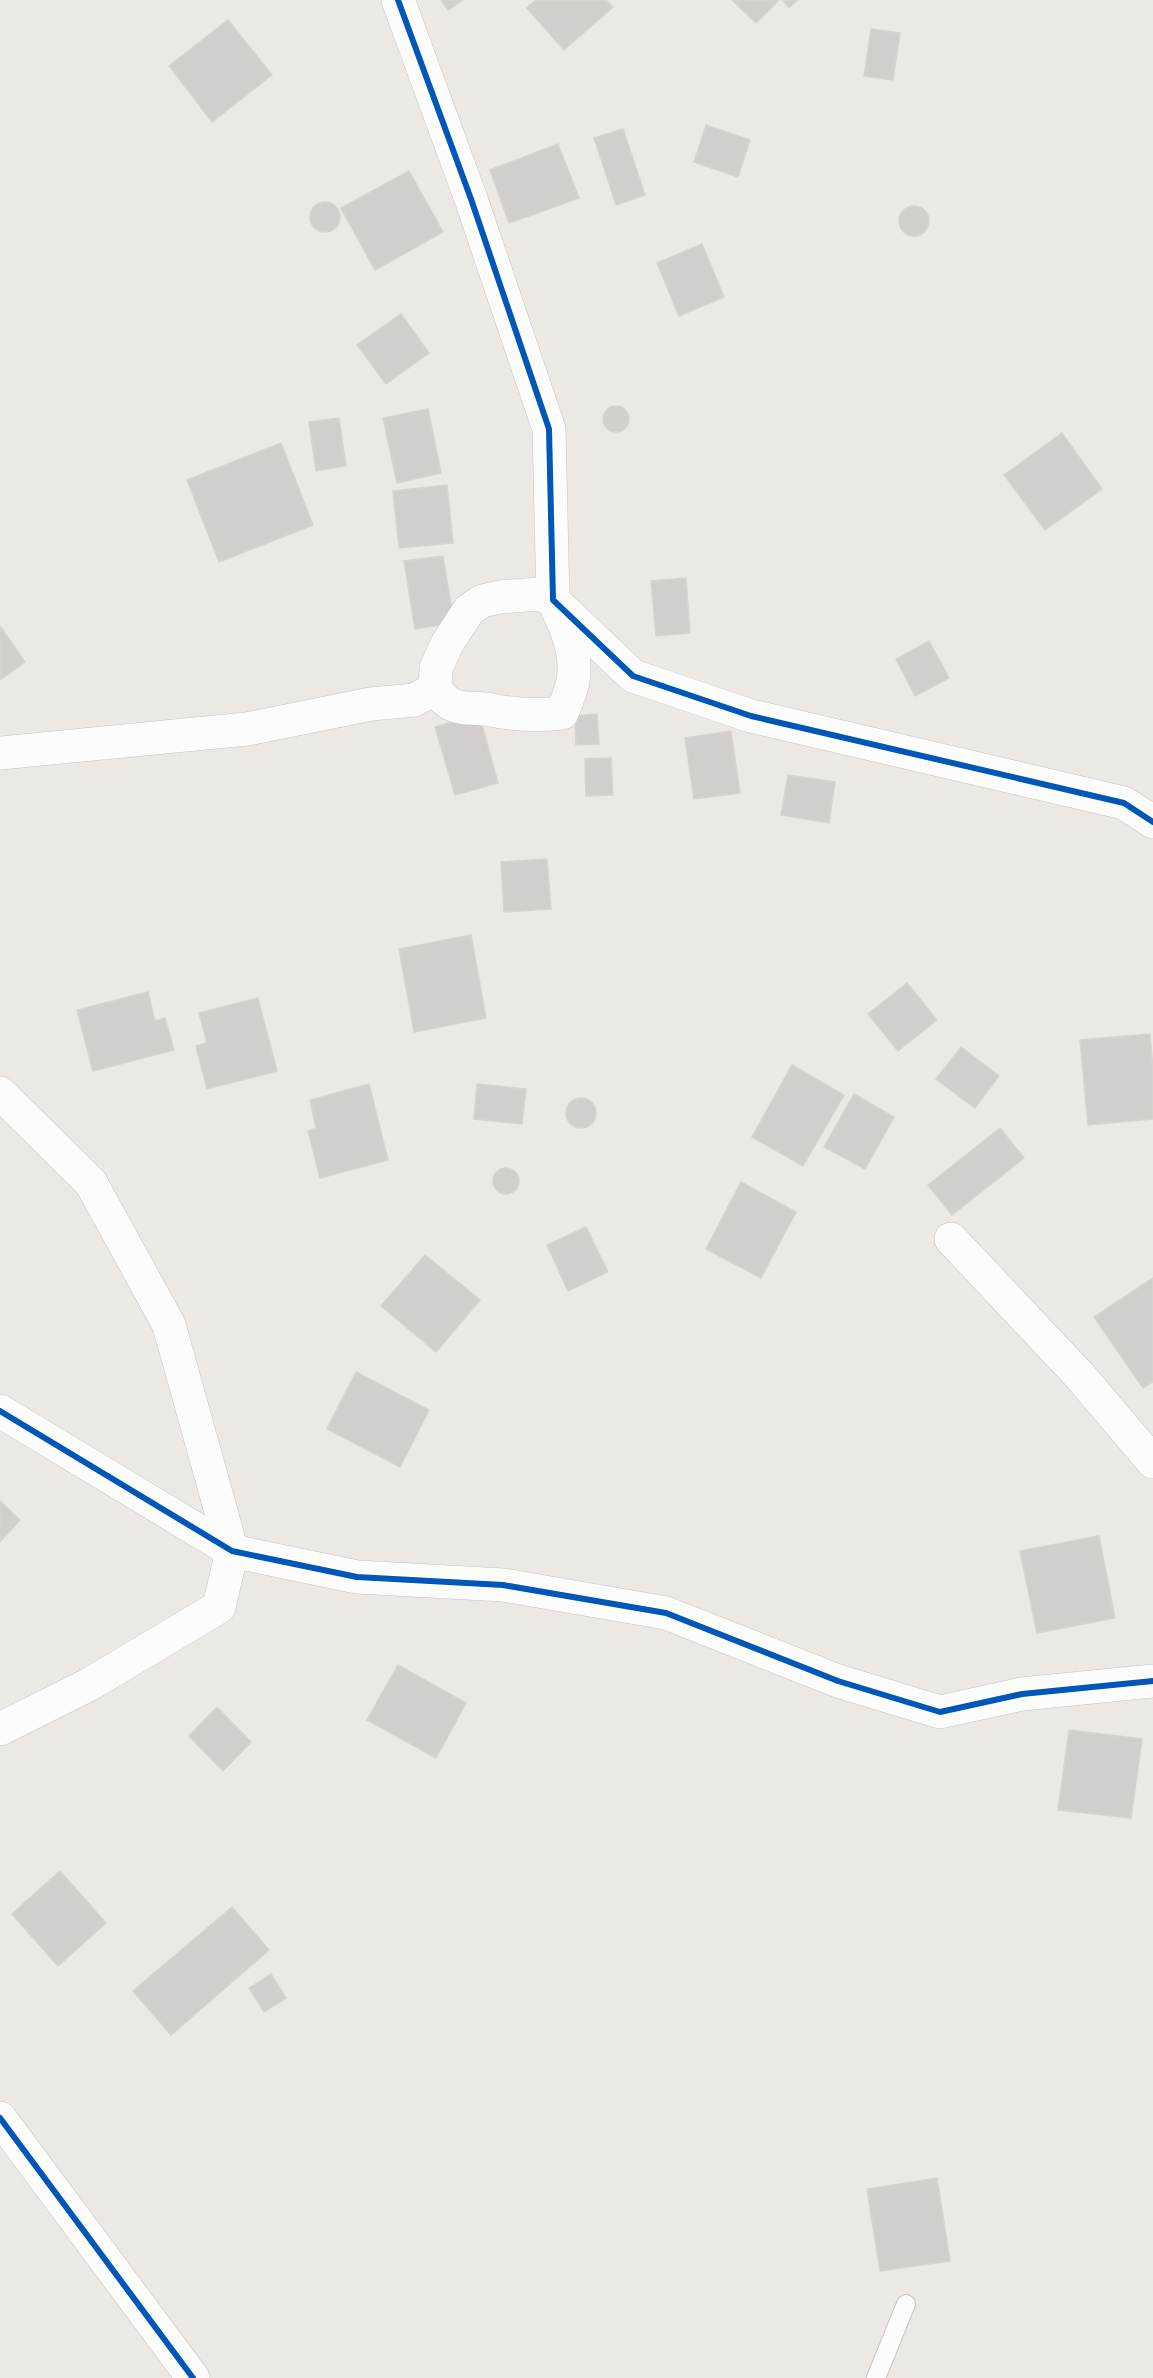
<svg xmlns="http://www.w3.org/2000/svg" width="1153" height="2378" font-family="'Titillium Web',sans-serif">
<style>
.building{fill:#d1cecb;stroke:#d7d4d0;stroke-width:1.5}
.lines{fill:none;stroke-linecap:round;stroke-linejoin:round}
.service-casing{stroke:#c5c4c5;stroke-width:20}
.minor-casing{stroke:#c5c4c5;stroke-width:34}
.service{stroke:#fcfcfb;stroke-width:18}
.minor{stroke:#fcfcfb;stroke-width:33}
.cycleway-casing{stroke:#fff;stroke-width:10}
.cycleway{stroke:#0057b8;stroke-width:6}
</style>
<rect width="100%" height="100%" fill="#ece8e4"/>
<!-- building -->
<g class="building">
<polygon points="441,0 463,0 448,10"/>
<polygon points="536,0 606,0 613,7 564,50 527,8"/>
<polygon points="732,0 779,0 756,23"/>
<polygon points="782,0 797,0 789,8"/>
<polygon points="228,20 272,75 212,122 169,66"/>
<polygon points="871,29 900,33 893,80 864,76"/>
<polygon points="706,125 750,140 738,177 694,162"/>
<polygon points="623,129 645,195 616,205 594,138"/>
<polygon points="558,144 579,198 509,223 490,170"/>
<polygon points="409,171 443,232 375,270 341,208"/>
<circle cx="325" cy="217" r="15"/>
<circle cx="914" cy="221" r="15"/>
<polygon points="702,244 724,297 679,316 657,263"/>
<polygon points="401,314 429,353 386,384 357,345"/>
<circle cx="616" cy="419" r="13"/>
<polygon points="428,409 441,473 397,483 383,418"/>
<polygon points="339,418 346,466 316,471 309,422"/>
<polygon points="1062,433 1102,489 1045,530 1004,475"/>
<polygon points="281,443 313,525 219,562 187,480"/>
<polygon points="447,485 453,543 399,548 393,491"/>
<polygon points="443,556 454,623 415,629 404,561"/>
<polygon points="686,578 690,633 656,636 651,581"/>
<polygon points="0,626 25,662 0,680"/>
<polygon points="929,641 949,678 915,696 896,659"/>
<polygon points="479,714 498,783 455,795 435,727"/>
<polygon points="597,714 599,744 576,745 575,716"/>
<polygon points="731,731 740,793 694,799 685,738"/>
<polygon points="611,758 613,795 586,796 585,759"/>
<polygon points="788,775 835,782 829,823 781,815"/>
<polygon points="547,859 551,909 504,912 501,862"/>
<polygon points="471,935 486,1018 414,1032 399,949"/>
<polygon points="907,983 937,1020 898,1051 868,1014"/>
<polygon points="148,992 155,1021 165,1018 174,1050 93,1071 77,1010"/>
<polygon points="258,998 277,1071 207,1089 196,1046 207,1043 199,1013"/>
<polygon points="1150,1034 1153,1070 1153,1119 1088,1125 1080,1040"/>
<polygon points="961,1047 999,1076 975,1108 936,1079"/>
<polygon points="792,1065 844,1095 803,1166 752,1137"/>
<polygon points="369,1084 388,1160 320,1178 308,1131 316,1128 310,1100"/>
<polygon points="477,1084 526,1089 522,1124 474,1119"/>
<polygon points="854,1094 894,1117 865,1169 824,1147"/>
<circle cx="581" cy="1113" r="15"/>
<polygon points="1000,1128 1024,1158 952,1215 928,1185"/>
<circle cx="506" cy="1181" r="13"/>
<polygon points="741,1182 796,1212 761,1278 706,1249"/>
<polygon points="586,1227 608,1272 568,1291 547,1245"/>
<polygon points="425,1255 480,1300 436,1352 381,1306"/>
<polygon points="1153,1278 1153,1382 1143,1388 1094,1317"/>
<polygon points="356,1372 429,1410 400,1467 327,1429"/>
<polygon points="0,1501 20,1520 0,1542"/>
<polygon points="1099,1536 1115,1618 1037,1633 1020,1551"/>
<polygon points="398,1665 466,1703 436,1758 367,1720"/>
<polygon points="217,1707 251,1742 223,1771 189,1736"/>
<polygon points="1069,1730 1142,1739 1131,1818 1058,1810"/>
<polygon points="60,1871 106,1923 58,1966 12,1914"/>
<polygon points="232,1907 269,1950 171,2035 133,1991"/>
<polygon points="271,1974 286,1998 264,2012 249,1988"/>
<polygon points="937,2178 950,2261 880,2271 867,2189"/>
</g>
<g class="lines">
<!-- service casing -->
<g class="service-casing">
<polyline id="service" points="876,2378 906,2304"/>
</g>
<!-- minor casing -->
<g class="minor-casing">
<g id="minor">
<polyline points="398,0 471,199 549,429 553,600 633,676 751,716 1124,803 1153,822"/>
<path d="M0,753L247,729L371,704L414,700L435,689L436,668L448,642L469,610L482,601L500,597L539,594L553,600C565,624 578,653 573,681C571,692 566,703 562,713C536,716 516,715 491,710C477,707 462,711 449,703C444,700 439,693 435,689"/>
<polyline points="0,1093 91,1183 169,1325 232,1551 219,1607 90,1684 0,1729"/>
<polyline points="951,1239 1080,1376 1153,1462"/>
<polyline points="0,1411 232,1551 357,1577 503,1585 666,1613 838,1681 940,1712 1022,1694 1153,1681"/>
<polyline points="0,2118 193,2378"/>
</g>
</g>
<!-- service -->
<use href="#service" class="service"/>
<!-- minor -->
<use href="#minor" class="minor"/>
<!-- cycleway casing -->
<g class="cycleway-casing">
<g id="cycleway">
<polyline points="398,0 471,199 549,429 553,600 633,676 751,716 1124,803 1153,822"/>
<polyline points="0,1411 232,1551 357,1577 503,1585 666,1613 838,1681 940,1712 1022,1694 1153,1681"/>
<polyline points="0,2118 193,2378"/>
</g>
</g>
<!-- cycleway -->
<use href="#cycleway" class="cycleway"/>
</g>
</svg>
